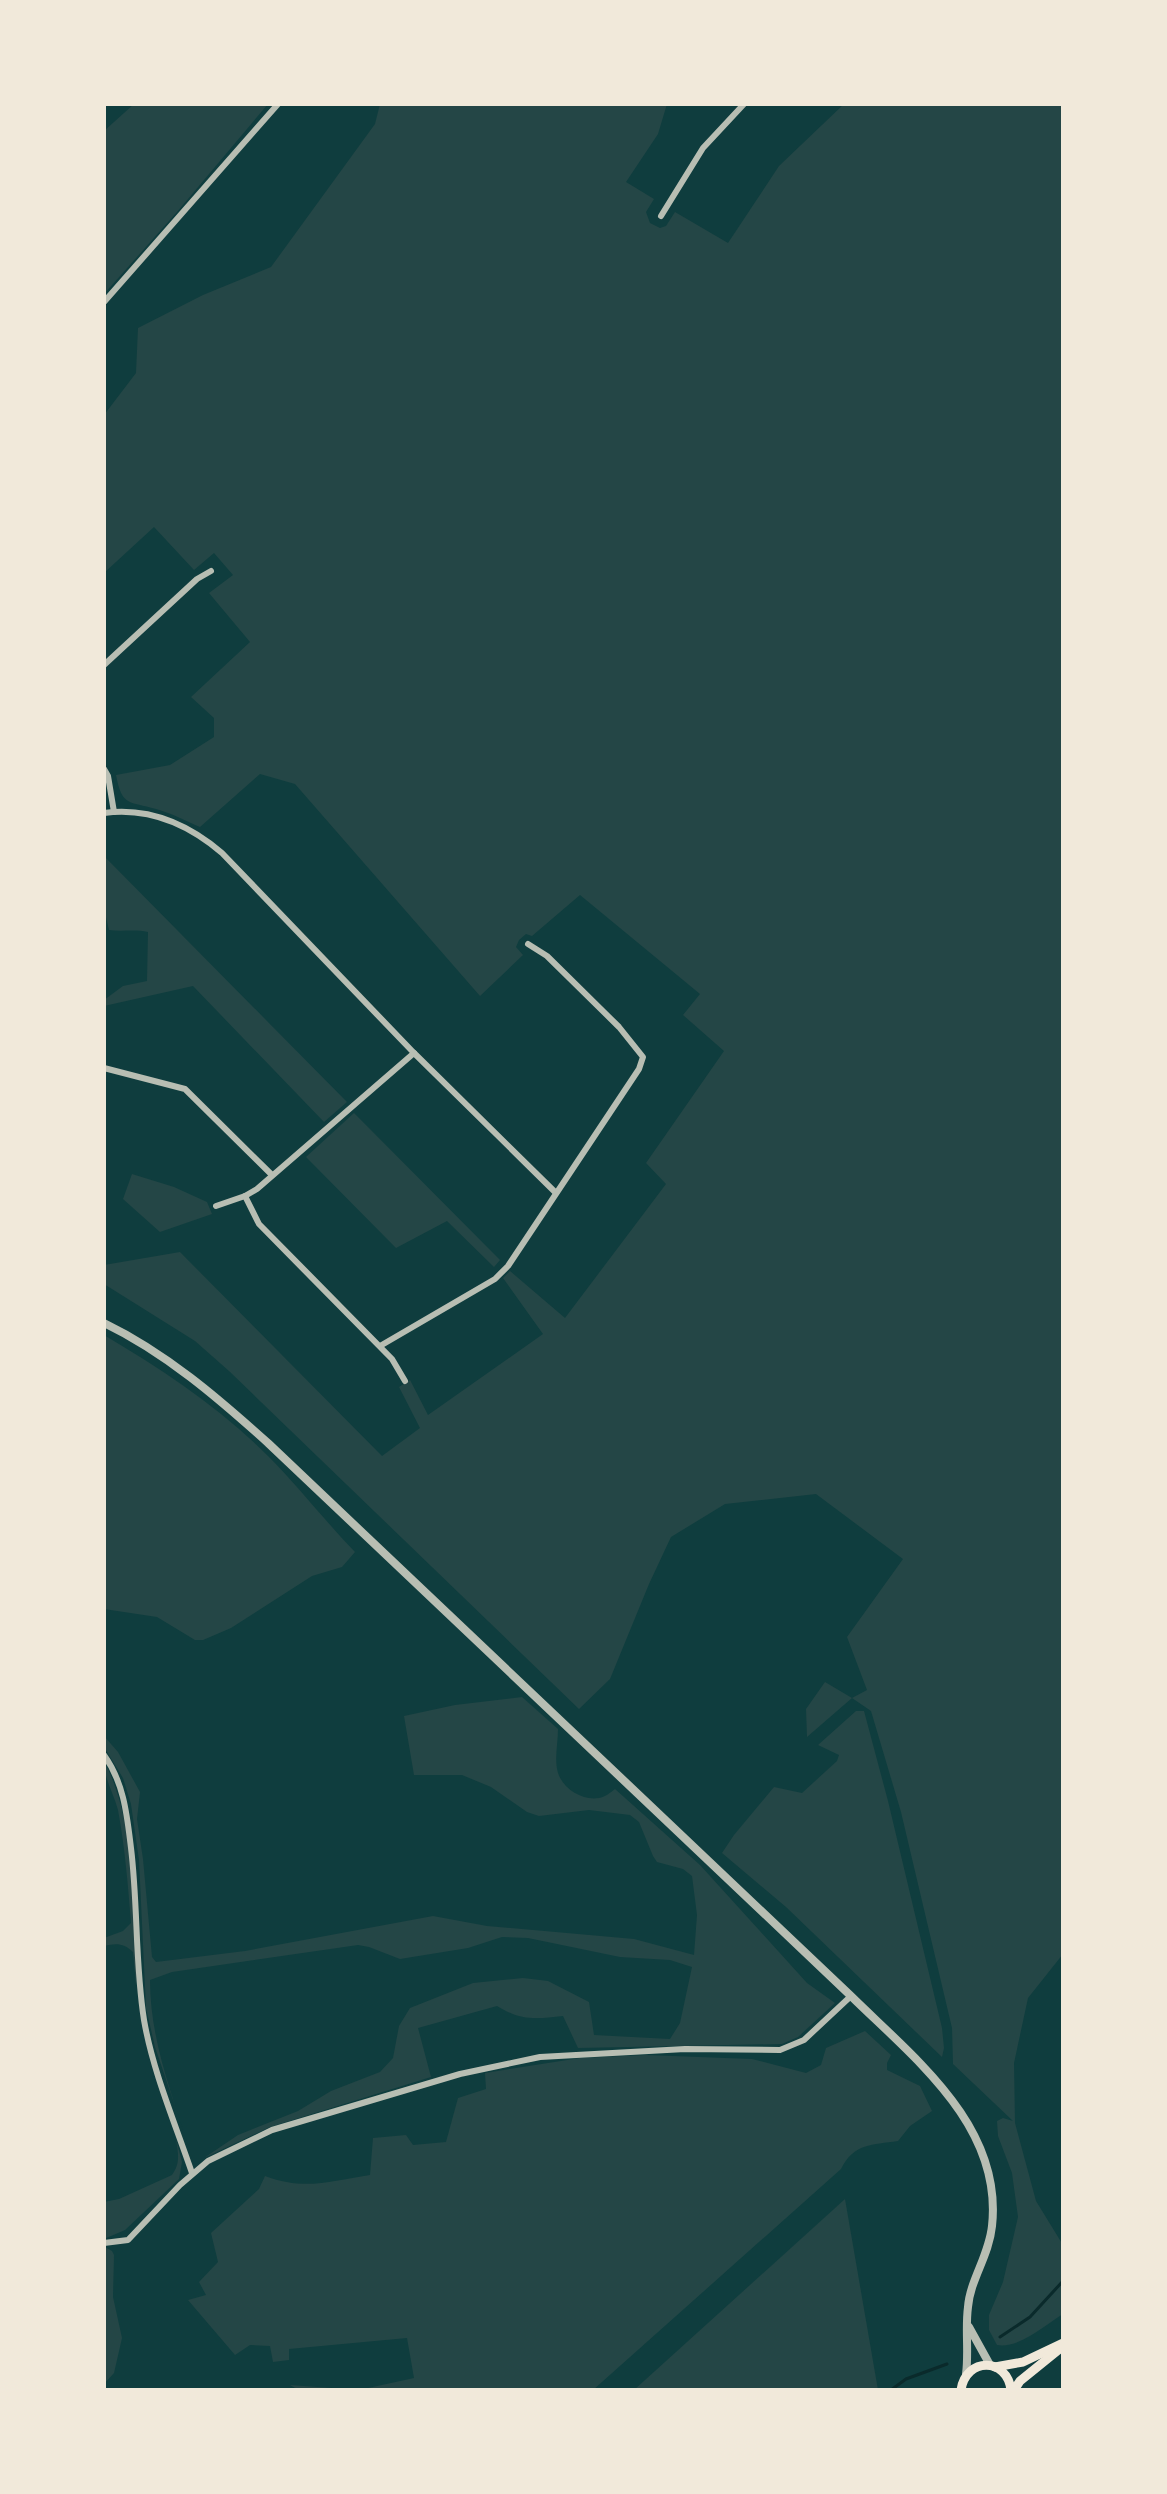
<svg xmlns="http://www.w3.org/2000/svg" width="1167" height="2494" font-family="'DM Sans',sans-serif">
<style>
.green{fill:#244646}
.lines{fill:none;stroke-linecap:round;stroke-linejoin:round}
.stream{stroke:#0a2a2b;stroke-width:3}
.minor{stroke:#b8beb3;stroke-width:6}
.tertiary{stroke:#b8beb3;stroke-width:8}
.secondary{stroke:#f1e9da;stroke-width:9}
</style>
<rect width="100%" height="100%" fill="#0f3d3e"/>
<!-- green -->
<g class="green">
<polygon points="134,104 268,104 177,212 104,294 104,131"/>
<path d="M380,104H667L658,134L626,182L654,199L646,212L650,223L660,228L666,226L675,212L728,243L779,166L844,104H1063V1954L1028,1998L1014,2063L1015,2123L1036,2201L1063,2245V2314C1045,2325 1019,2349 997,2345L989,2330V2315L1003,2282L1018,2217L1012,2173L998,2136L997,2121L1003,2118L1013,2121L953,2064L952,2028L901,1812L871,1711L852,1698L807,1737L806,1709L825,1682L852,1698L867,1690L847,1637L903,1559L816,1494L725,1504L671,1537L649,1584L610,1679L579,1709L229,1371L195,1341L104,1284V1265L180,1252L382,1456L420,1428L399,1387L410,1380L428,1415L543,1334L503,1278L510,1271L565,1318L666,1184L646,1163L724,1051L683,1015L700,994L580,895L532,936L526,934L519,940L516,947L523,955L480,996L295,784L260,774L200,827C186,821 171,813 156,809C129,801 122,807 116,775L170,765L214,737V718L191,697L250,642L209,593L233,575L214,553L194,570L154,527L104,573V415L136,373L138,328L203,295L271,267L375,124Z"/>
<path d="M104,856L347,1102L324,1122L193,986L104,1006V1000L123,986L147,981L148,932C135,929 122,932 109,930L104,909Z"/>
<polygon points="354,1113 500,1260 494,1267 447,1221 396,1248 306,1157"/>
<polygon points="132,1174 174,1187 207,1202 212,1214 160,1232 123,1199"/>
<path d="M104,1335C163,1370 219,1407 268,1456C298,1486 325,1521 355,1552L342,1567L312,1576L231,1628L203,1640H195L157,1617L104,1609Z"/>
<path d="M522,1697L558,1729C558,1744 554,1759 558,1773C563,1789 583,1801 599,1798C605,1797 610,1793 615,1789L700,1865L807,1983L835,2003L798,2037L782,2044L578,2048L563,2016C536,2019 521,2021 497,2006L418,2028L431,2077L270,2127L204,2158L238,2135L298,2111L331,2091L380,2072L393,2058L399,2026L410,2008L473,1983L523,1978L548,1981L589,2002L594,2035L670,2039L680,2023L692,1967L670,1960L620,1957L528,1938L502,1937L468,1948L400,1959L369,1947L358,1945L172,1972L150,1980C150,2038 171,2093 189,2147L155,2047L146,2008L139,1860L131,1804L123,1778L104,1747V1736L118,1752L140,1792L137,1819L143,1859L152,1957L156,1962L245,1951L433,1916L487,1926L634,1939L694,1955L697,1915L692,1876L683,1869L657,1862L653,1856L639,1822L630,1815L589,1810L539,1816L527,1812L491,1787L462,1775H414L404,1716L455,1705Z"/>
<polygon points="856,1711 864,1711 888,1801 942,2028 944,2048 942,2057 786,1907 722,1853 734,1835 774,1787 802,1793 837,1761 839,1755 818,1745"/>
<path d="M104,1762C135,1815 137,1924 136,1985L133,1952C124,1943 116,1943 104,1946V1938L123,1931L131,1923C128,1885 125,1848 118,1810C114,1794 104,1779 104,1762Z"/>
<path d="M865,2031L891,2055L887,2063V2070L920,2086L932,2111L910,2126L898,2141C872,2145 854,2143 841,2169L593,2390H299L290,2385L359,2390L414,2378L407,2338L289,2349V2360L273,2362L270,2346L250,2345L235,2355L188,2300L206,2295L199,2282L218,2262L211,2233L259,2189L265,2176C305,2191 330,2181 370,2175L373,2138L406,2135L413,2145L446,2142L458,2098L486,2089L485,2073L580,2058L646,2055L752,2059L806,2073L821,2065L826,2048Z"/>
<path d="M176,2139L182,2162L179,2179L125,2230L104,2239V2202L119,2199L172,2175C181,2163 178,2153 176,2139Z"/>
<polygon points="845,2199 878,2390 634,2390"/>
<polygon points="105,2247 112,2251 114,2255 113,2297 122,2338 114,2373 104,2384"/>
</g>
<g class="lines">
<!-- stream -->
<g class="stream">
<polyline points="1000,2337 1030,2317 1063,2281"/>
<polyline points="891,2390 906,2379 947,2364"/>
</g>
<!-- minor -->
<g class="minor">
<polyline points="661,216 703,148 744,104"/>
<polyline points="104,302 278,104"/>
<polyline points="104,665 197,579 211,571"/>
<polyline points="104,769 108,776 114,812"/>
<path d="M104,813C149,807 188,824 222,853L414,1053L556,1193"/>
<polyline points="104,1068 185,1089 272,1175"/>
<polyline points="245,1196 259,1224 392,1359 405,1381"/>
<polyline points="216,1206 245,1196 257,1189 414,1053"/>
<polyline points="380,1346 495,1279 508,1266 639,1069 643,1057 619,1027 547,956 528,944"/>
<path d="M104,1755C124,1783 127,1815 131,1848C138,1905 135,1964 144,2020C153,2072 175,2123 192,2173"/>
<polyline points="104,2243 128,2240 180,2185 208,2161 272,2130 460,2074 540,2057 685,2049 780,2050 804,2040 851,1996"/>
</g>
<!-- tertiary -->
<g class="tertiary">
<path d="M104,1323C166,1353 218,1398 268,1443L851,1996C915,2059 1003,2126 992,2226C989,2256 970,2280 968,2307C965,2329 969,2352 966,2374"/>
<polyline points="969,2327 990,2365"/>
</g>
<!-- secondary -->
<g class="secondary">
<polyline points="995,2367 1023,2362 1063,2343"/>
<path d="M961,2390C966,2357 1007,2357 1011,2390"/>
<polyline points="1014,2390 1020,2381 1062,2347"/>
</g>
</g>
<!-- border -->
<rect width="1167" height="2494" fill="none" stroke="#f1e9da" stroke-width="212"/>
</svg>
